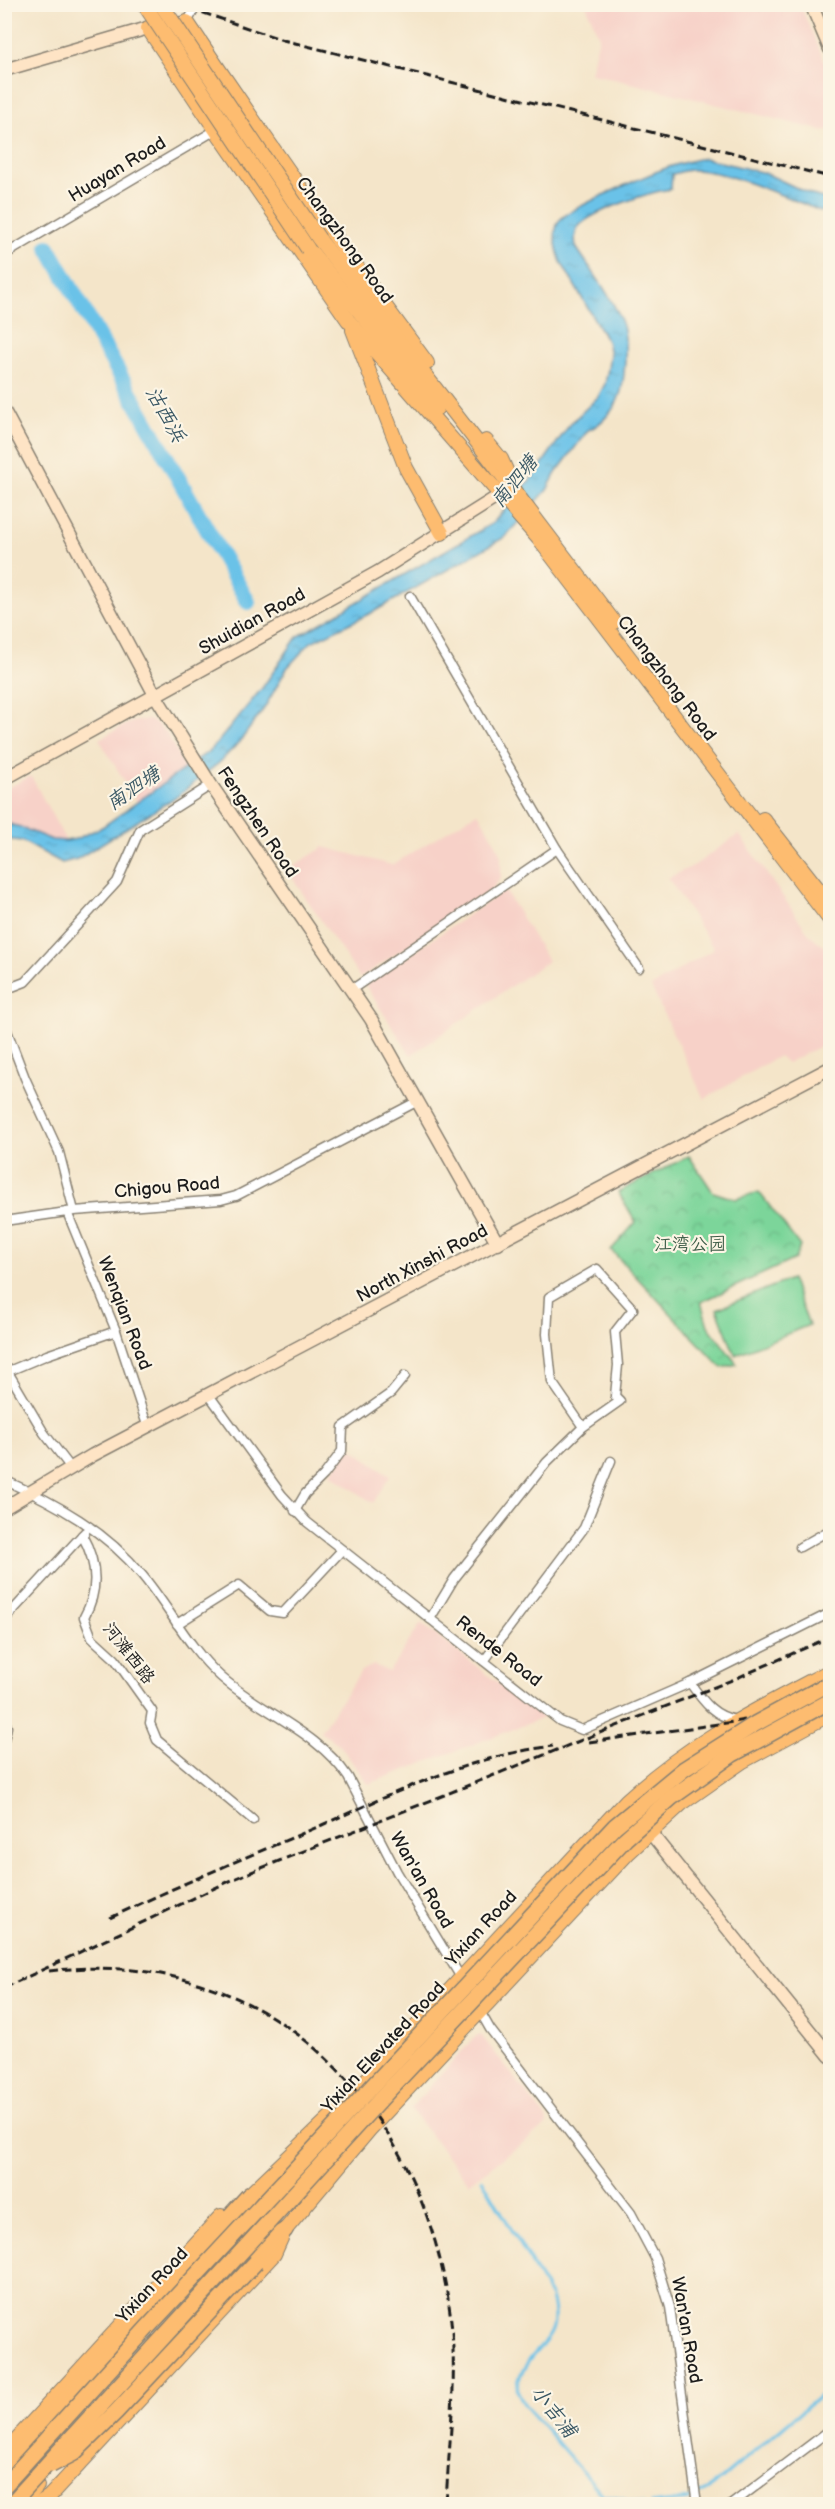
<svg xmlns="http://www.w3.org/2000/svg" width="835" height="2509" font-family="'Balsamiq Sans','LXGW WenKai TC',sans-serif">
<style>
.built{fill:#f7d1c8}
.park{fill:url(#park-crowns);stroke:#4c785b;stroke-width:1.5}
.garden{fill:#7cd59a;stroke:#4c785b;stroke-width:1.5}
.water{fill:url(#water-ripples);stroke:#446f82;stroke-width:1.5}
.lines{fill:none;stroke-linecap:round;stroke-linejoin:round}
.stream{stroke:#6bc2e8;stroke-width:3}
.river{stroke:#6bc2e8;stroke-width:16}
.street-casing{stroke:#888072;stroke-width:11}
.secondary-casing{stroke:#888072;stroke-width:15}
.primary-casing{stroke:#888072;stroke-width:16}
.highway-casing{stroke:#888072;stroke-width:18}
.street{stroke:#fff;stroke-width:8}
.secondary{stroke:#fee4c5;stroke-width:12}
.primary{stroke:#fdbc6f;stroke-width:14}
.highway{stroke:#fdbc6f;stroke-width:15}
.rail{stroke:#1c1c1c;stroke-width:3;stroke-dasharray:9 4.5;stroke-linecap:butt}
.primary-bridge-casing{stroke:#888072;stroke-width:16;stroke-linecap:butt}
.highway-bridge-casing{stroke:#888072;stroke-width:18;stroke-linecap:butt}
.primary-bridge{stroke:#fdbc6f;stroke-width:14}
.highway-bridge{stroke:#fdbc6f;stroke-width:15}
.labels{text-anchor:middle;stroke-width:4.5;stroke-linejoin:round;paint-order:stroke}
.street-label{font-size:18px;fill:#1c1c1c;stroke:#fcf5e5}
.park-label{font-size:18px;fill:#3e5d48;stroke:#fcf5e5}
.water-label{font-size:20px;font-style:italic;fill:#385663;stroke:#fcf5e5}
</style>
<defs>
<pattern id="park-crowns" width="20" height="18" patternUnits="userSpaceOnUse" patternTransform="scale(1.5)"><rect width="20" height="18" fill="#7cd59a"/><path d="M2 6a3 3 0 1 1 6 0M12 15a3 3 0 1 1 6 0" fill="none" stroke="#6bb684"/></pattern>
<pattern id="water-ripples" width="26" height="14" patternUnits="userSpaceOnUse" patternTransform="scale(1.5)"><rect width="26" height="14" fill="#6bc2e8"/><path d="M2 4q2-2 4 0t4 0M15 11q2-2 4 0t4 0" fill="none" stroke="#5ca6c6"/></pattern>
</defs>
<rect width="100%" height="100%" fill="#fcf5e5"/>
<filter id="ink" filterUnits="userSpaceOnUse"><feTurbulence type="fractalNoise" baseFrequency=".0167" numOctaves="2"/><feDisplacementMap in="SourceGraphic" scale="12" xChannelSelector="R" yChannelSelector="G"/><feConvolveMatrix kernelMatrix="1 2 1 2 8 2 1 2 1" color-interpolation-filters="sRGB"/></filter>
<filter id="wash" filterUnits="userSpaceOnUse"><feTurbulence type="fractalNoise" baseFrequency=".008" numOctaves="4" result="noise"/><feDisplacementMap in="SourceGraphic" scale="24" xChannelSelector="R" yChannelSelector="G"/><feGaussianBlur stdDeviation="1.35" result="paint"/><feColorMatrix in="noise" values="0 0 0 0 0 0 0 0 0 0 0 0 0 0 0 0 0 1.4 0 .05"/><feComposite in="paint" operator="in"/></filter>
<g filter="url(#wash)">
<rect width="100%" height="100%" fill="#f4e5c9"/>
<!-- built -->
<g class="built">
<polygon points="586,5 800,5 830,74 830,129 824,131 590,73 599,37"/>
<polygon points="147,719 156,723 166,732 185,768 137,802 99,739 129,723"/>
<polygon points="31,776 66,841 52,840 20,827 5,823 4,790"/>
<polygon points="478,812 501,853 501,877 492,890 360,978 287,870 324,847 392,865"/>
<polygon points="739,834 809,934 830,951 830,1041 787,1063 779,1056 704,1099 651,987 714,949 668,878 695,865"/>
<polygon points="505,890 548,961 411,1055 365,985"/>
<polygon points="349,1446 390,1476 373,1503 331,1474"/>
<polygon points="421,1623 543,1718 368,1784 339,1744 320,1732 361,1671 374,1665 389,1672"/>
<polygon points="481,2035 546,2118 547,2125 469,2183 410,2109 475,2037"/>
</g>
<!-- park -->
<polygon class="park" points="689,1156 713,1192 735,1199 759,1192 800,1246 795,1259 701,1302 708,1326 737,1364 722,1368 611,1250 636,1222 618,1192"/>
<!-- garden -->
<polygon class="garden" points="791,1279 809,1325 735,1355 717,1309"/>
<!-- water -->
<path class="water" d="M704,158L765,173L812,195L830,200V215C797,202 724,168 691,170C685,170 678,173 672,174L671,189C653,191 585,213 577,229C574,234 575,241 576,247C591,270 613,298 622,323C628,337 625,383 619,397C615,409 601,425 588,430L556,473L547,490L505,537L375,611L311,642L287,668L265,707L241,740L220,762L178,796L77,859L62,863L22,841L5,839V823L20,827L52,840L66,841L76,839L102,827L212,749L263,687L297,637L493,523L535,474L570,424L598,397L605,384L608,369L610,354L607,341L561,262C557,251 552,232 559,221C567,209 654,172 672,166C682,163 693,160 704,158Z"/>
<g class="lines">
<!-- stream -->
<g class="stream">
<path d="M482,2179L551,2297C563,2342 538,2340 522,2372C519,2377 518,2384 517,2390L524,2404L603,2495L643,2504"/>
<polyline points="651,2504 690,2499 712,2487 830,2387"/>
</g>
<!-- river -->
<polyline class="river" points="48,247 248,602"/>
</g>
</g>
<g filter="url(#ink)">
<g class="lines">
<!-- street casing -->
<g class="street-casing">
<g id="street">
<polyline points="187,22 198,4"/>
<polyline points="4,255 241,115"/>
<polyline points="410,596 557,849 639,968"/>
<polyline points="4,990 25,982 117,882 140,830 211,785"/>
<polyline points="351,990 557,849"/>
<polyline points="4,1023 25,1078 59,1152 74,1211"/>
<polyline points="67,1212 116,1331 148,1428"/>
<polyline points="4,1221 74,1211 221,1200 236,1196 418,1101"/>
<polyline points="8,1372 44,1433 71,1468"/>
<polyline points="4,1373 47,1355 116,1331"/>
<polyline points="209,1395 282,1495 307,1522 560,1721 582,1730 690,1683 830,1613"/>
<path d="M4,1480C56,1503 106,1531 142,1575C169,1607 188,1647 220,1676C260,1712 317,1731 348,1777L397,1872L463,1981"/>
<polyline points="295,1511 305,1494 324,1475 342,1451 343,1427 391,1393 405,1376"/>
<path d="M82,1535C97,1562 100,1589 84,1617L92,1638L115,1659L152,1711L150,1723L157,1740L253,1820"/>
<polyline points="800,1547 830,1530"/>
<polyline points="430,1619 454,1579 547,1462 583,1427 552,1382 547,1334 549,1297 597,1269 633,1309 615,1332 618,1365 615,1396 620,1401 583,1427"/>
<polyline points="4,1620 85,1532"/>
<polyline points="177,1624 239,1585 270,1611 283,1613 342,1550"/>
<polyline points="484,1661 584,1528 611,1461"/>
<path d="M690,1683C703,1701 714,1717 737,1720"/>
<polyline points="4,1718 7,1727 4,1740"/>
<polyline points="478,2008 490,2029 631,2213 655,2258 670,2307 697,2504"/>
<polyline points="732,2504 830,2430"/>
</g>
</g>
<!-- secondary casing -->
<g class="secondary-casing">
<g id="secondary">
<polyline points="811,4 830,49"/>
<polyline points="4,70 148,28 183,23"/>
<polyline points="4,411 155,695 211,785 371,1019 498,1244"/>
<polyline points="4,779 378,572 508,490"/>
<polyline points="4,1508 93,1455 830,1068"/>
<polyline points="645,1826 830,2056"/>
</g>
</g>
<!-- primary casing -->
<g class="primary-casing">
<g id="primary">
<path d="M187,22C264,138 344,251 427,363"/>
<polyline points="148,28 216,130 348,320 538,538 830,920"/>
<polyline points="319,239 477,442 614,622"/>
<polyline points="312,253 437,408"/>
<polyline points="353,330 406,468 442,533"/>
<polyline points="486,441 501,459 509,477"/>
<polyline points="763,819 830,904"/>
<path d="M198,2263L235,2222L249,2195L343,2105L626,1801C690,1742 754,1711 830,1671"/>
<polyline points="92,2426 266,2240 285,2230 369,2130 629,1852 681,1804 711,1783 743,1761 830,1714"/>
<polyline points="4,2453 221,2216"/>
<polyline points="21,2504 37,2486"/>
<polyline points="38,2504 49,2497 274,2254 282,2236"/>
</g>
</g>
<!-- highway casing -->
<g class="highway-casing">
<g id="highway">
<polyline points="256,2262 285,2230"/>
<polyline points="4,2465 249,2195"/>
</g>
</g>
<!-- street -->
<use href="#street" class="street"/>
<!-- secondary -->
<use href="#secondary" class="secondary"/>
<!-- primary -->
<use href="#primary" class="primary"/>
<!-- highway -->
<use href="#highway" class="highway"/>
<!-- rail -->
<g class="rail">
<polyline points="177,4 283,40 830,177"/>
<polyline points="589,1742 733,1722 830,1705"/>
<path d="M110,1918C179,1885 251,1855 322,1825C396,1792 471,1756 553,1746"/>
<path d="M49,1971C265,1945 418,2100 449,2305C459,2371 449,2438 446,2504"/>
<polyline points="4,1988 234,1879 737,1678 830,1637"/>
</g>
<!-- primary-bridge casing -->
<g class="primary-bridge-casing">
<g id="primary-bridge">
<polyline points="144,4 308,249"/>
<polyline points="161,4 319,239"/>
</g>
</g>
<!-- highway-bridge casing -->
<g class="highway-bridge-casing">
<g id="highway-bridge">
<polyline points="51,2465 74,2453 116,2412 256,2262"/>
<polyline points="4,2486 147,2328 615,1826 684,1769 755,1724 830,1683"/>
<polyline points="11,2504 389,2090 625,1839 671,1798 733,1754 830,1701"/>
</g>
</g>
<!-- primary-bridge -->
<use href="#primary-bridge" class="primary-bridge"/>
<!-- highway-bridge -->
<use href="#highway-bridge" class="highway-bridge"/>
</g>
</g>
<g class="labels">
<!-- street labels -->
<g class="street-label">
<text transform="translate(117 169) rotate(-31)" y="6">Huayan Road</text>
<text transform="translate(345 240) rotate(54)" y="6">Changzhong Road</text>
<text transform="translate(252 621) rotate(-29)" y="6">Shuidian Road</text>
<text transform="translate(667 678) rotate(53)" y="6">Changzhong Road</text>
<text transform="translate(258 822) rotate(56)" y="6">Fengzhen Road</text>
<text transform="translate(167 1187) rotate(-5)" y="6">Chigou Road</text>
<text transform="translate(422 1263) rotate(-28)" y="6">North Xinshi Road</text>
<text transform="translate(125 1313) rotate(69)" y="6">Wenqian Road</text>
<text transform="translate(499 1651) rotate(38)" y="6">Rende Road</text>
<text transform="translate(129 1653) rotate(52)" y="6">河滩西路</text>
<text transform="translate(422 1880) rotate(60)" y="6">Wan'an Road</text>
<text transform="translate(481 1928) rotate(-47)" y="6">Yixian Road</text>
<text transform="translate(383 2047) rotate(-47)" y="6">Yixian Elevated Road</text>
<text transform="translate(152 2285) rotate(-47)" y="6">Yixian Road</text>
<text transform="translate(687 2330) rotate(80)" y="6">Wan'an Road</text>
</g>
<!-- park labels -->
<g class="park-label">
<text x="690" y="1250">江湾公园</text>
</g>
<!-- water labels -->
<g class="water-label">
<text transform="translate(166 414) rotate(61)" y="7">沽西浜</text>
<text transform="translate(514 481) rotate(-50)" y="7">南泗塘</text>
<text transform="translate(133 788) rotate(-34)" y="7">南泗塘</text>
<text transform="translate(554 2411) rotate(51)" y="7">小吉浦</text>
</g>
</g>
<!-- margin -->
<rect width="835" height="2509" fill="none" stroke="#fcf5e5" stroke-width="24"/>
</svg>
